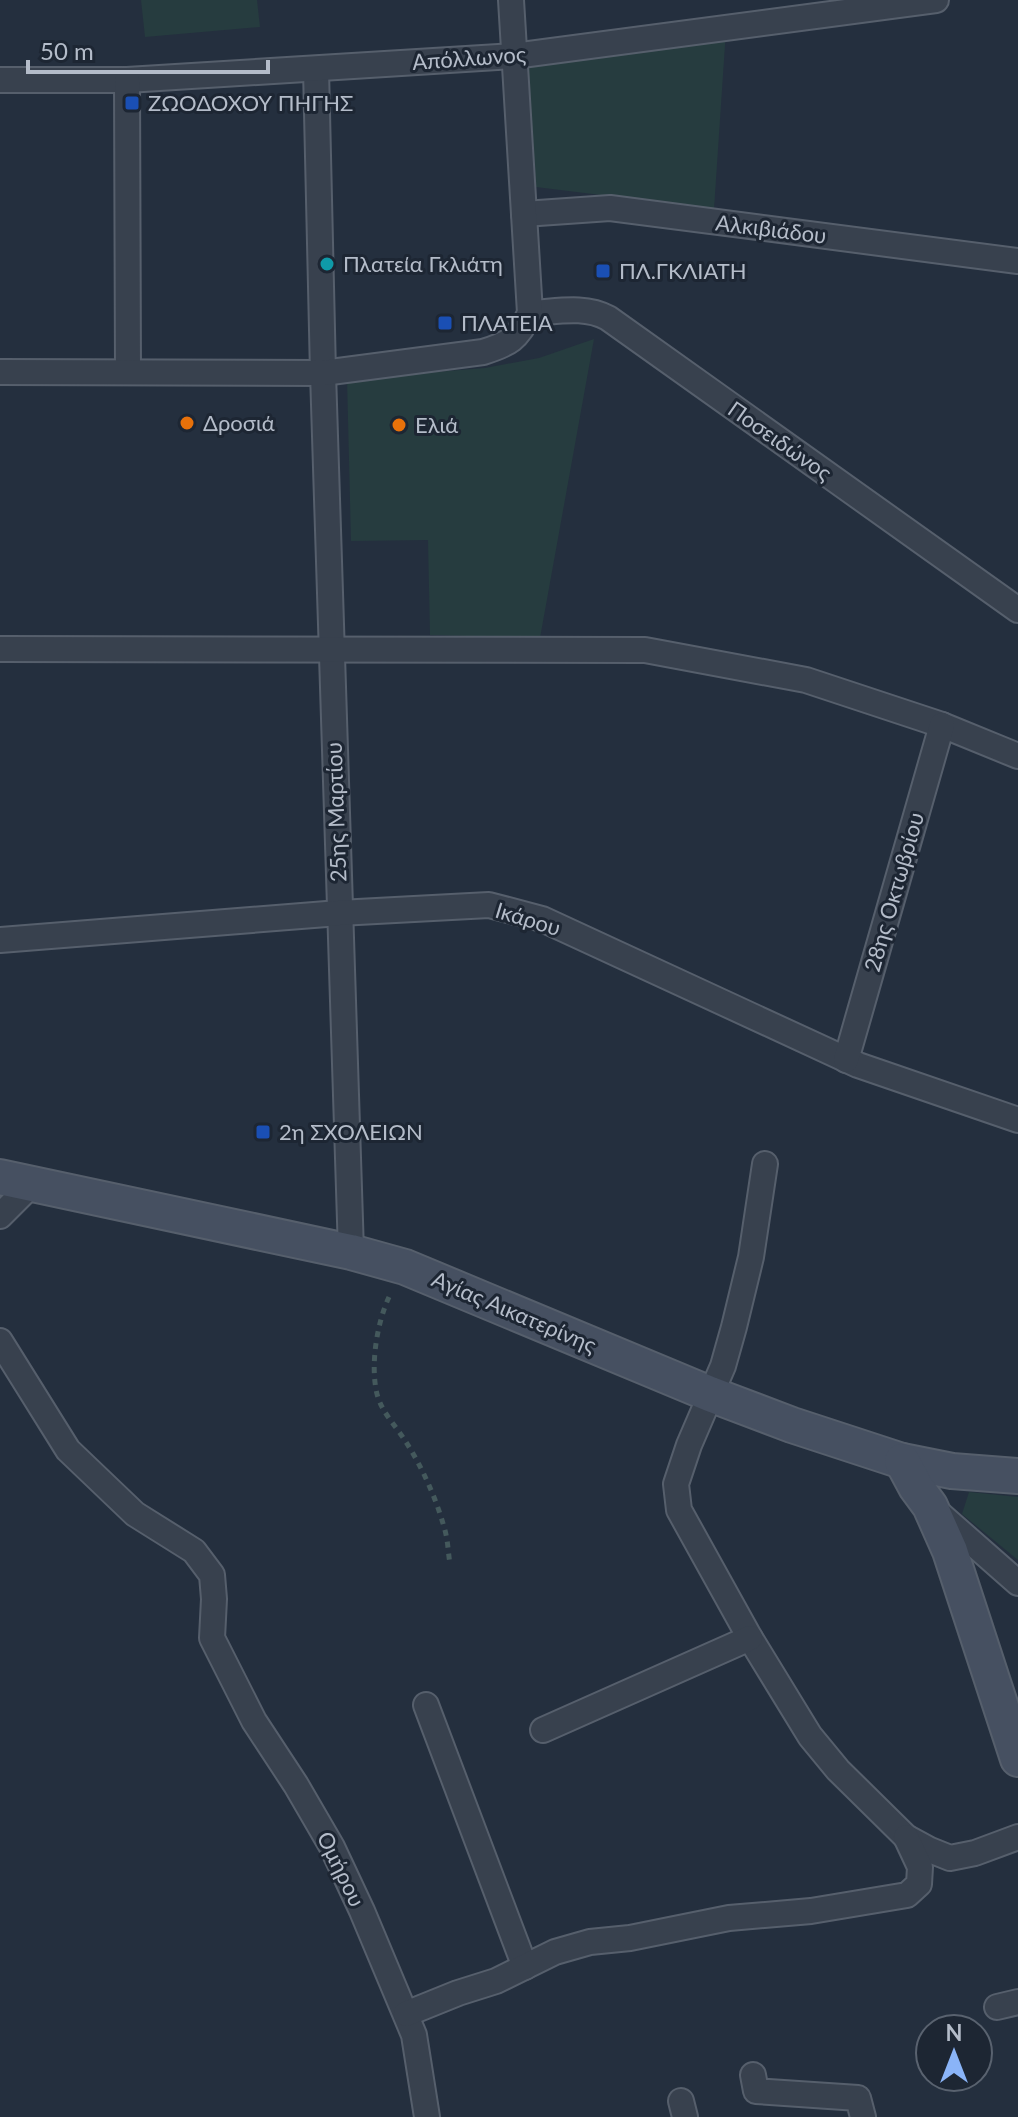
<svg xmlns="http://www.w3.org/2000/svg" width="1018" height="2117" font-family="Lato,sans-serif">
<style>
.green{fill:#263c3f}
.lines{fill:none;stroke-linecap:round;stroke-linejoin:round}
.street-casing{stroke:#565f6c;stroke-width:28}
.secondary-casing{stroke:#565f6c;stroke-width:38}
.path{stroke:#44595c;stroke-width:5;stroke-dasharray:6 6;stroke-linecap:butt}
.street{stroke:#38414e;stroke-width:24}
.secondary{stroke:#465061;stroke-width:34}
.transit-dot{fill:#1a4fb4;stroke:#1d2633;stroke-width:3}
.culture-dot{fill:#0f9aa8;stroke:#1d2633;stroke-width:3}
.food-dot{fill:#e8710a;stroke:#1d2633;stroke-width:3}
.labels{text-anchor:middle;stroke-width:6;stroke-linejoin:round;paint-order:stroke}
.street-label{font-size:22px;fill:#b4bcc9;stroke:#1d2633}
.poi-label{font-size:22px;fill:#b4bcc9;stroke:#1d2633;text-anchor:start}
</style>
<rect width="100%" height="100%" fill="#242f3e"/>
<!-- green -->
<g class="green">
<polygon points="141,0 257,0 260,27 145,37"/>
<polygon points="726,30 714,209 528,186 526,44"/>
<polygon points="594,339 540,638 430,635 428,540 351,541 347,379 485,368 539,358"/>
<polygon points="969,1492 1018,1497 1018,1560 962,1514"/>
</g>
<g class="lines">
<!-- street casing -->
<g class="street-casing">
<g id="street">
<polyline points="316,69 323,373 351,1252"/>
<polyline points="0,80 127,80 514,56 936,0"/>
<polyline points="127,80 128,372"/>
<polyline points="524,214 610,208 1018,261"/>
<path d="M530,313C556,312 584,305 608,318L1018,610"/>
<path d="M0,372L323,373L483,352C509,344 518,339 530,313L511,0"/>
<polyline points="0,649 645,650 806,680 942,725 1018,756"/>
<polyline points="0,940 339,913 489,905 542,919 858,1065 1018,1120"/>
<polyline points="846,1060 942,725"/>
<polyline points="765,1164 751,1257 734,1327 723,1366 689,1445 676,1484 679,1510 750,1638 810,1736 838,1770 906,1837 930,1850 950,1858 975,1853 1018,1837"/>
<polyline points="0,1216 32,1184"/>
<polyline points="0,1341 68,1450 135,1514 194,1551 212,1575 214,1599 212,1638 254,1721 296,1785 332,1847 362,1911 414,2035 427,2117"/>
<polyline points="935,1510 1018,1583"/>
<polyline points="426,1705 525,1967"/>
<polyline points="543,1730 750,1638"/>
<polyline points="997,2007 1018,2002"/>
<polyline points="406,2014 458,1993 496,1981 555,1952 590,1942 630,1938 729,1918 811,1911 907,1895 919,1884 920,1867 906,1837"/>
<polyline points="753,2075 756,2091 858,2098 863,2117"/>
<polyline points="681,2101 685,2117"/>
</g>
</g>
<!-- secondary casing -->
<g class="secondary-casing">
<g id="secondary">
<polyline points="0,1177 351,1252 405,1267 710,1394 792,1425 902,1461 952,1471 1018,1476"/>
<polyline points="902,1461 916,1487 930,1506 950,1551 1018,1759"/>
</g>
</g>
<!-- path -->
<path class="path" d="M389,1297C377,1323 370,1365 377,1394C382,1413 396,1426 406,1442C422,1467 436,1498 444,1527C448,1539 448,1552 450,1564"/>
<!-- street -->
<use href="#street" class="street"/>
<!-- secondary -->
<use href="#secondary" class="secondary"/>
</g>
<!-- markers -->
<g class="transit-dot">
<rect x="124" y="95" width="16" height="16" rx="4"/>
<rect x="595" y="263" width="16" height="16" rx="4"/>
<rect x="437" y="315" width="16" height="16" rx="4"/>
<rect x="255" y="1124" width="16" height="16" rx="4"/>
</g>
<circle class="culture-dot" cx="327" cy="264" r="8"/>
<g class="food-dot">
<circle cx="187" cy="423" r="8"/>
<circle cx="399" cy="425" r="8"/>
</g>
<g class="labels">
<!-- street labels -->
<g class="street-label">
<text transform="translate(469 58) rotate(-4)" y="8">Απόλλωνος</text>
<text transform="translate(771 229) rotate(7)" y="8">Αλκιβιάδου</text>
<text transform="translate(780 441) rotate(35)" y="8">Ποσειδώνος</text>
<text transform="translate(336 812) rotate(-92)" y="8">25ης Μαρτίου</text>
<text transform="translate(894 892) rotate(-74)" y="8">28ης Οκτωβρίου</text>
<text transform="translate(528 919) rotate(17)" y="8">Ικάρου</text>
<text transform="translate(514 1312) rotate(23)" y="8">Αγίας Αικατερίνης</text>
<text transform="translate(341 1869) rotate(64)" y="8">Ομήρου</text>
</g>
<!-- poi labels -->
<g class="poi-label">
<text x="148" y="111">ΖΩΟΔΟΧΟΥ ΠΗΓΗΣ</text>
<text x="343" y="272">Πλατεία Γκλιάτη</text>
<text x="619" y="279">ΠΛ.ΓΚΛΙΑΤΗ</text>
<text x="461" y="331">ΠΛΑΤΕΙΑ</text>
<text x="203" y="431">Δροσιά</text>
<text x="415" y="433">Ελιά</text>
<text x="279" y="1140">2η ΣΧΟΛΕΙΩΝ</text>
</g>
</g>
<!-- north arrow -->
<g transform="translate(954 2053)"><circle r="38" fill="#1d2633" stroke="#59626f" stroke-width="2"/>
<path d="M0-6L14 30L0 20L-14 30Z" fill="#8ab4f8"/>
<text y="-12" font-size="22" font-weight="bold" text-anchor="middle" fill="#b4bcc9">N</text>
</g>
<!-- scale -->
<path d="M28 60v12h240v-12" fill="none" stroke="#b4bcc9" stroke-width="4"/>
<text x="40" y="60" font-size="24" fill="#b4bcc9" stroke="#1d2633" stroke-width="6" paint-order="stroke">50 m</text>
</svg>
